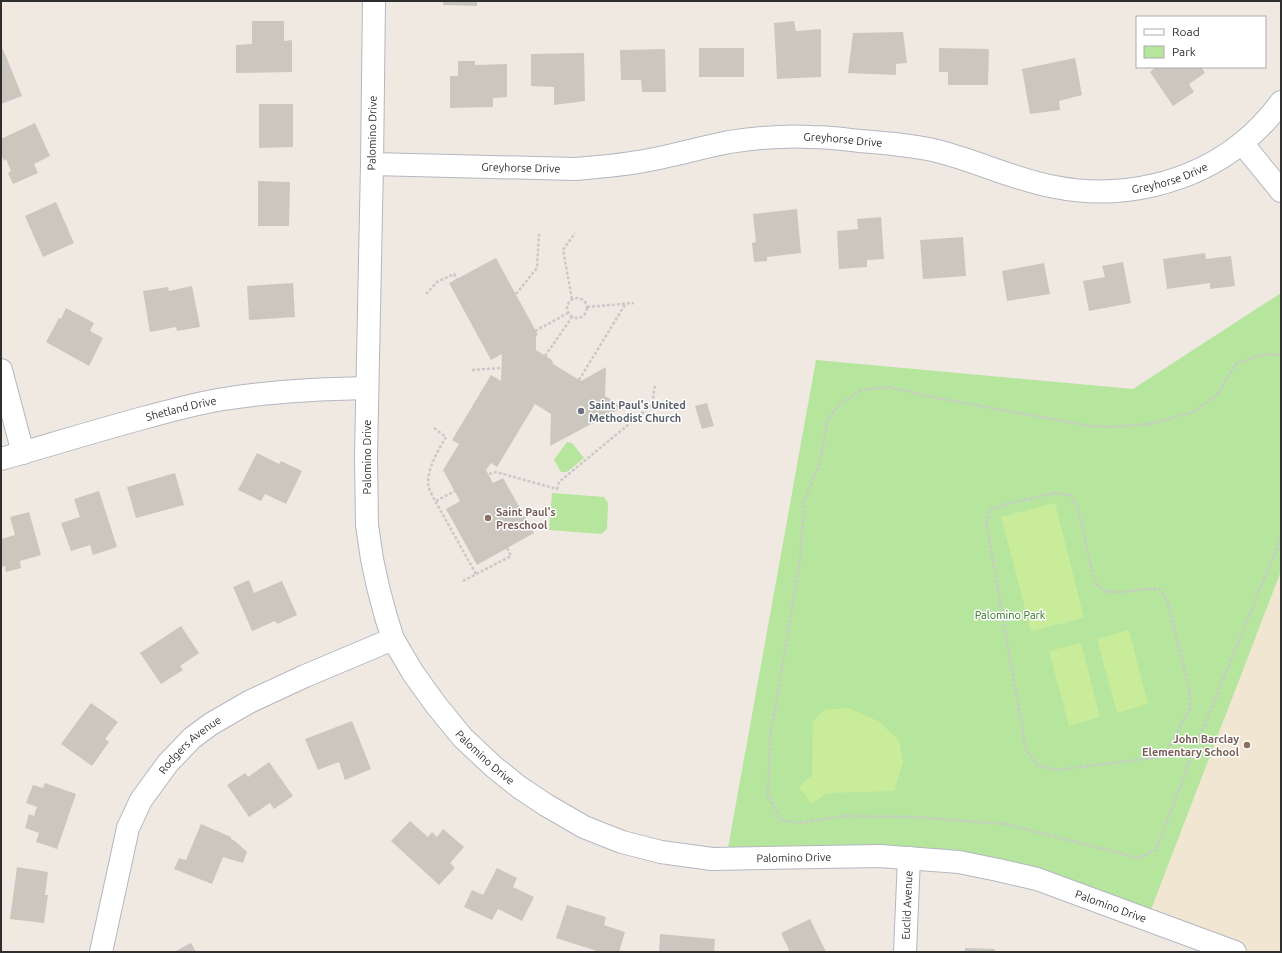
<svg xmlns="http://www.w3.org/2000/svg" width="1282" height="953" font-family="Ubuntu,sans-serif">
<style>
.education{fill:#f0e6d1}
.green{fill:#b6e59e}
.pitch{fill:#c9ec9a}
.building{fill:#cbc7bf}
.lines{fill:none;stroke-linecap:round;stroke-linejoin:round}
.street-casing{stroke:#b4b7c1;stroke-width:24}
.path{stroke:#c9c9c9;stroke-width:2.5;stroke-dasharray:3 2;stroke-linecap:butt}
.street{stroke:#fff;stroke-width:22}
.worship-dot{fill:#6b7280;stroke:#fff;stroke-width:1.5}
.education-dot{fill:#8d6e63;stroke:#fff;stroke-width:1.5}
.labels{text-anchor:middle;stroke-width:3;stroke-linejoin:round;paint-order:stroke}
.street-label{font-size:11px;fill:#2e2e2e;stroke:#fff}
.worship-label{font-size:11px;font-weight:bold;fill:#5b616d;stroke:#fff;text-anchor:start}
.education-label{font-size:11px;font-weight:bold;fill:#785e54;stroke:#fff;text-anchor:start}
.park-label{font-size:11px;fill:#2c6e1b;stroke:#fff}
</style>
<rect width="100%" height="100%" fill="#efe9e1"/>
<!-- education -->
<polygon class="education" points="1281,571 1281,952 1234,952 1147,920"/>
<!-- green -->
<g class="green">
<polygon points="1281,293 1281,571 1147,920 998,870 726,859 816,360 1133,389"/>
<polygon points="567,442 572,443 584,458 567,472 561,472 554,460"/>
<polygon points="552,493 604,497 608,503 607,529 601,534 549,530"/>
</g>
<!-- pitch -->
<g class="pitch">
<polygon points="1055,503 1084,618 1031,631 1001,517"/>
<polygon points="1129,630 1148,704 1117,713 1097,639"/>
<polygon points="1081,643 1100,717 1069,726 1049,651"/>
<polygon points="848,708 878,721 899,740 903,762 894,791 827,793 811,804 799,787 812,775 813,721 824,710"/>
</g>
<!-- building -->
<g class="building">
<polygon points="443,1 477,1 477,6 443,5"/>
<polygon points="252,21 284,21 284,41 292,40 292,72 236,73 236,45 252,44"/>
<polygon points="794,21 796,31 821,29 821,77 777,79 774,23"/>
<polygon points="903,32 907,63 896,64 896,75 848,73 853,33"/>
<rect x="699" y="48" width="45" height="29"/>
<polygon points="939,48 989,49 988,85 948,85 948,72 939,72"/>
<polygon points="1,49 3,49 22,96 1,104"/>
<polygon points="665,49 666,92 642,92 641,80 621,80 620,50"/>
<polygon points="584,53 585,101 554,105 554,87 531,86 531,54"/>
<polygon points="1075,58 1082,95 1059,101 1060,110 1030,114 1022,69"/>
<polygon points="458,61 475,61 475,65 507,64 507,97 493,98 493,107 450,108 450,76 458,76"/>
<polygon points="1156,67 1201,67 1205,73 1189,84 1194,92 1173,106 1150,72"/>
<polygon points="259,104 293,104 293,147 259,148"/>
<polygon points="35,123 50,156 34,164 38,173 13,184 8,173 11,171 6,159 4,161 1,154 1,151 2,150 1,139"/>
<polygon points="258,181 290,182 289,226 258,226"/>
<polygon points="56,202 74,243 43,257 25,216"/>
<polygon points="797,209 801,253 767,257 767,261 754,262 752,243 756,242 753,214"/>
<polygon points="881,217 884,259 867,260 867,267 839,269 837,231 858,229 857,219"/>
<polygon points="963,237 966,276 923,279 920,240"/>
<polygon points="1205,253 1206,259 1231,256 1235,286 1210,289 1210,283 1167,289 1163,259"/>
<polygon points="496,258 538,335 536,336 536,350 552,360 553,364 581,381 606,367 605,396 623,407 550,446 551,414 535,404 497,467 491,463 486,470 493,483 503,478 534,533 477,565 446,509 460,501 443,470 459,444 452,440 491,375 501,381 502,354 491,360 449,283"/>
<polygon points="1123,262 1131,303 1089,311 1083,281 1105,277 1102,266"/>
<polygon points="1044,263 1050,294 1007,301 1002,271"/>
<polygon points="293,283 295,317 249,320 247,286"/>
<polygon points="192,286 200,327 177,331 176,327 150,332 143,291 168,287 169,291"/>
<polygon points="66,308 94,323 90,331 103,338 89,366 46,342 59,318 61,319"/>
<polygon points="707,403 714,426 702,429 695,406"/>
<polygon points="257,453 279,464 281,461 302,471 286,504 265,494 261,501 238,490"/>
<polygon points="175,473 184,505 136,518 127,487"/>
<polygon points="99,491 117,547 93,555 90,545 71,551 61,523 80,517 74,499"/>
<polygon points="29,512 41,555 20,561 21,568 6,572 5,566 1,567 1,539 15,535 10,517"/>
<polygon points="249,580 254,593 282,581 297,615 277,624 275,621 252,631 233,587"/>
<polygon points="181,626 199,653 180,666 183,670 161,684 140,653"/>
<polygon points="91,703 118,722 105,739 109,742 92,766 61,744"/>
<polygon points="352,721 371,769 345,780 339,762 318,770 305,739"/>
<polygon points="269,762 293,796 274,809 270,803 249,817 227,785 245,773 248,777"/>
<polygon points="45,783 76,794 57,849 36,842 39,833 25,828 29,814 34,816 37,807 26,803 33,785 43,788"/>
<polygon points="410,821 428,837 432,832 437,837 443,829 464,847 450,863 455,868 439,885 391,841"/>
<polygon points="201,824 231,837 231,839 235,841 247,852 243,863 223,857 212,884 174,869 179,858 186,860"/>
<polygon points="17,867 48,872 45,895 48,895 44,923 10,919"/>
<polygon points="497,868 517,878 513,887 534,897 522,921 498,909 492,920 464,907 472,890 483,895"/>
<polygon points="567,905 606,917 604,925 625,932 619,952 600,952 556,938"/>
<polygon points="810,919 826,952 786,952 789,950 781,933"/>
<polygon points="660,934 715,939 714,952 659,952"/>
<polygon points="191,943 196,952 174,952"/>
<polygon points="965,948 995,949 995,952 965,952"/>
</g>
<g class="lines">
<!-- street casing -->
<g class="street-casing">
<g id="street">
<path id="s1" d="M374,1L372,164L366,456L367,525L372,559L378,587L386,617L393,639L413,673L436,705L463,738L494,767L519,787L546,805L584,827L622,842L661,852L712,859L880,856L959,862L998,870L1037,879L1235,952"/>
<polyline points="1242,143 1281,191"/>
<path id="s2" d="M372,164L575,169C600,167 625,165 649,160C676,155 703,147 729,142C756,138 784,135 811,137C828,137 844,139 860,141C886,143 912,145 937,151C977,161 1015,180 1055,187C1120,200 1191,184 1242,143C1257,131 1270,117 1281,102"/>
<polyline points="1,370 23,453"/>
<path id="s3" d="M1,459C50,445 98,430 147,417C173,410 198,403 224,399C272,391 319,389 367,388"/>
<path id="s4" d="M101,952L128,828L141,800L168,763L192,738L211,724L249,702L305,676L393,639"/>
<path id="s5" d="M905,952L909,858"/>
</g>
</g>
<!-- path -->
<g class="path">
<polyline points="426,294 437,282 454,274 457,279"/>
<polyline points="516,294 537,268 539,234"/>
<circle cx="577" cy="308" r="10"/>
<polyline points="572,299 563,250 575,233"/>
<polyline points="587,307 634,303"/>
<polyline points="535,331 568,313"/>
<polyline points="1281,355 1263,354 1236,364 1216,396 1193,412 1150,424 1111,427 1090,426 937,398 889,387 861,390 838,406 828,419 820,463 804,501 800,560 770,739 768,795 781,820 799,823 846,816 916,817 1006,824 1138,858 1156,850 1193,753 1281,538"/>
<polyline points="545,356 572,317"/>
<polyline points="472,370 501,368"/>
<polyline points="579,380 626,303"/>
<path d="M434,428L446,437C438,451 425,471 429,488C430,492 433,496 434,499L476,574"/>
<polyline points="489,474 496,472 557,489 559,482 652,405 655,385"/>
<polyline points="436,501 455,491"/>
<polyline points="463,581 511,556 507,548"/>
<polyline points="1166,755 1181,724 1190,708 1190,694 1168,602 1159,589 1144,589 1124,592 1107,592 1097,585 1093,575 1078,509 1070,495 1054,493 1007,504 990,510 986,521 1026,750 1038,765 1056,770 1193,753"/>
</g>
<!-- street -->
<use href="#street" class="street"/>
</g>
<!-- markers -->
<circle class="worship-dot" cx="581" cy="411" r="4"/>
<g class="education-dot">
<circle cx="488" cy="518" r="4"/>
<circle cx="1247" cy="745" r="4"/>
</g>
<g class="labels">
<!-- street labels -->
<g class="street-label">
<text transform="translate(372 133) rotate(-89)" y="4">Palomino Drive</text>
<text dy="4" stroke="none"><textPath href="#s2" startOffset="474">Greyhorse Drive</textPath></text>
<text dy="4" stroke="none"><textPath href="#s2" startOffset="149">Greyhorse Drive</textPath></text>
<text dy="4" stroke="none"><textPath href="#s2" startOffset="809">Greyhorse Drive</textPath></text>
<text dy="4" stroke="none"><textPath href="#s3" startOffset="187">Shetland Drive</textPath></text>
<text transform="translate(367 457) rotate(-90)" y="4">Palomino Drive</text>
<text dy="4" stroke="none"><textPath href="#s4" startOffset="232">Rodgers Avenue</textPath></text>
<text dy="4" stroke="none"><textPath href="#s1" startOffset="792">Palomino Drive</textPath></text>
<text dy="4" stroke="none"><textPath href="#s1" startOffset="1128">Palomino Drive</textPath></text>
<text dy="4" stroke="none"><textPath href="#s5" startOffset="47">Euclid Avenue</textPath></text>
<text dy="4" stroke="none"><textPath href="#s1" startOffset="1452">Palomino Drive</textPath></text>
</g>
<!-- worship labels -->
<g class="worship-label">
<text x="589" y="409">Saint Paul's United<tspan x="589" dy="13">Methodist Church</tspan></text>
</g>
<!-- education labels -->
<g class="education-label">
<text x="496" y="516">Saint Paul's<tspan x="496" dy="13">Preschool</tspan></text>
<text x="1239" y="743" text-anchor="end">John Barclay<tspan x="1239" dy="13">Elementary School</tspan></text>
</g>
<!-- park labels -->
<g class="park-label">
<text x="1010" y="619">Palomino Park</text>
</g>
</g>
<!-- border -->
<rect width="1282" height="953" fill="none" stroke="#2e2e2e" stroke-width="4"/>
<!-- legend -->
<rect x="1136" y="16" width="130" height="52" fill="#ffffff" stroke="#ababab"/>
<rect x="1144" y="29" width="20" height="6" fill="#ffffff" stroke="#ababab"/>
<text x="1172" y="36" font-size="12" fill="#2e2e2e">Road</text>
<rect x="1144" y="46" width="20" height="12" fill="#b6e59e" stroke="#ababab"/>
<text x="1172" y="56" font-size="12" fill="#2e2e2e">Park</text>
</svg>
